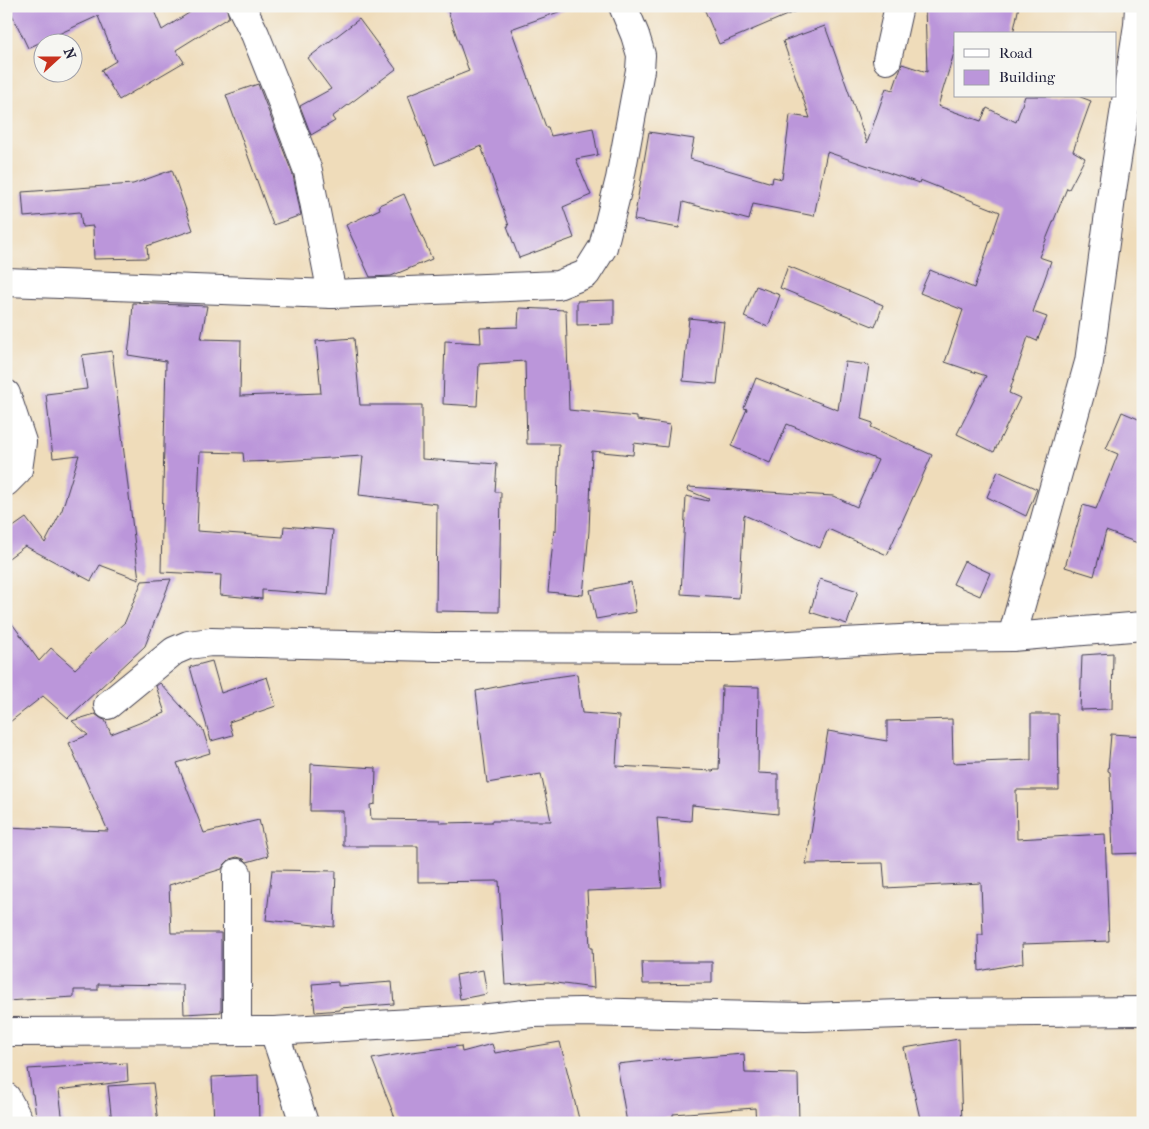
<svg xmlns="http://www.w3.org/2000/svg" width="1149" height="1129" font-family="'IM FELL French Canon',serif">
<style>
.building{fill:#bb96da}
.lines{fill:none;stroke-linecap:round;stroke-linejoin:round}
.minor-casing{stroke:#413e4e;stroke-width:30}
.minor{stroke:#fff;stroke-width:28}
</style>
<rect width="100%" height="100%" fill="#f6f6f2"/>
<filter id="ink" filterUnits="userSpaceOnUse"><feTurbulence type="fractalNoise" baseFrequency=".02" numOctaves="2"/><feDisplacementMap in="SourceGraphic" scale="10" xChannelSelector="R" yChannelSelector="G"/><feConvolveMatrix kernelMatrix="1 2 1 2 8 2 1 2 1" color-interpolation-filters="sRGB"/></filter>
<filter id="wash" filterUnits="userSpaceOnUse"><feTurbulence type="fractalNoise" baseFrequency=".0096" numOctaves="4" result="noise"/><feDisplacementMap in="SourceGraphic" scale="20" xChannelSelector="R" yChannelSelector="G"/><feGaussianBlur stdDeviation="1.12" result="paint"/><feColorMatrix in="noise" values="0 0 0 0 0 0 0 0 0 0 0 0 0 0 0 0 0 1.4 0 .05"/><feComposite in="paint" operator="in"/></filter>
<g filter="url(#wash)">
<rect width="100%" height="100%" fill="#efdcba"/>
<g id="blocks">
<!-- building -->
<g class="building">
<polygon points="8,6 152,6 162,30 200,6 226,6 229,17 176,50 184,62 119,100 101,70 116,61 98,16 28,48"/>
<polygon points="446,6 564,6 564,10 511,29 546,127 548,127 551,136 593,128 598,155 576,159 591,195 563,207 574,238 519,258 507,226 509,226 481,146 435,165 408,95 469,71"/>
<polygon points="703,6 808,6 719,44"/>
<polygon points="925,6 1019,6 1013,34 955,34 955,50 938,106 981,121 987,108 1016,122 1025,96 1078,96 1091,101 1073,151 1085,158 1069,189 1067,188 1039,257 1051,261 1033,312 1047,317 1037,341 1028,337 1009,393 1020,398 994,452 957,434 986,376 945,362 963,310 920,293 930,270 974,288 1000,212 920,180 919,183 827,152 814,216 753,204 749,220 683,202 679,228 634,220 649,132 694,139 690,159 772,183 773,177 782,179 790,115 810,118 783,41 825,26 867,143 886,88 893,90 902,64 927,72"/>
<polygon points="359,19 396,69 332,117 335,121 311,135 300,106 331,89 308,58"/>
<polygon points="258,84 293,175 301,215 273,225 226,95"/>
<polygon points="172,170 193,230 147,246 148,258 94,259 93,226 82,227 80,212 24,217 22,192 133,184"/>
<polygon points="404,194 432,259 391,276 370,277 346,225 380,209 379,205"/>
<polygon points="788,266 883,305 875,327 780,288"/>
<polygon points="756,286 780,295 768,327 744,317"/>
<polygon points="614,300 614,324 577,325 577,301"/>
<polygon points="133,303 207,306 201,339 241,340 240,396 321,393 316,341 354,338 360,405 422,405 422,459 497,464 495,492 501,492 499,612 436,611 437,504 359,495 363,456 281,461 244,462 243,453 200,452 197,531 283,537 284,526 333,530 328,595 262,590 262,599 220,595 221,575 161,572 166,361 128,355 131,330"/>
<polygon points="519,308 566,310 569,410 637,417 637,420 670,425 667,447 634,443 633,455 592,451 589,531 583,595 548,592 554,530 556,531 559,444 527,444 525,361 479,364 477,406 443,404 445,341 481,343 480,328 518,327"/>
<polygon points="689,318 724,322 717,384 683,381"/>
<polygon points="112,351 139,580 100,565 91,581 25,546 6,560 6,532 26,518 45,543 62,510 79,455 53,458 46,394 87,389 82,355"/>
<polygon points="845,362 869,365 861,419 873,423 871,427 932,455 887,555 828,529 820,548 744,515 739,598 681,594 686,496 708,501 709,499 687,490 688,487 833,496 857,507 878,460 787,424 770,463 731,446 747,409 744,408 756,378 838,410"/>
<polygon points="1122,412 1143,421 1143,545 1106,531 1094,576 1065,567 1083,505 1096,509 1118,454 1106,449"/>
<polygon points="998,471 1037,489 1026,516 987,497"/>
<polygon points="964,561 990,573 980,596 953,584"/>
<polygon points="171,579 145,646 68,718 43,696 6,725 6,615 39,661 51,648 75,669 125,622 142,581"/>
<polygon points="820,579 858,591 847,624 810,612"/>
<polygon points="631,582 636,612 596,619 590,590"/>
<polygon points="1113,653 1112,709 1080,710 1082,655"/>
<polygon points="212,661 221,693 267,677 276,706 229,722 233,735 211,741 190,667"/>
<polygon points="577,674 582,713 619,716 616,766 713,771 714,770 719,770 722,686 759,687 758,773 778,774 778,814 692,805 691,821 657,818 662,888 587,891 590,948 592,948 594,988 548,982 505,985 499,881 418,882 418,846 343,846 343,811 310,811 311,764 376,768 375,804 370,805 371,819 440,820 440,823 492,822 492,821 551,821 541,774 487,783 476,691 520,682"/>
<polygon points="160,683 203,730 210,753 177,763 204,833 259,820 268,856 247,862 244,859 237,857 230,859 224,865 222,869 169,885 171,933 221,933 221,1012 184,1014 183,985 98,984 98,990 74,990 74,997 6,1001 6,827 108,831 69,743 88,735 72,721 95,714 102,719 105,720 111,734 165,713 156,686"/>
<polygon points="1031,714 1058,714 1059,790 1016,790 1017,839 1105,834 1109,941 1022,944 1023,963 979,971 978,935 983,935 981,883 885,888 883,863 806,864 828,731 887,741 887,721 952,719 953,763 1031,760"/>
<polygon points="1111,734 1143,736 1143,853 1113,854 1110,772 1108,771"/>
<polygon points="272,870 336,871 334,927 266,920"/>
<polygon points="642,962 712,962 712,983 643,984"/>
<polygon points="483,970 487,994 460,999 456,975"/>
<polygon points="338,982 338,986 392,982 394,1004 340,1008 340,1010 315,1012 312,984"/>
<polygon points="959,1039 962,1123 921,1123 904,1048"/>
<polygon points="560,1042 580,1123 397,1123 372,1059 412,1052 461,1046 462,1052 492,1044 495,1053"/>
<polygon points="744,1054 745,1073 798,1074 799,1123 756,1123 755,1108 673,1114 673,1117 640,1123 627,1123 617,1064 665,1059 665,1060"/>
<polygon points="127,1063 128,1081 59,1090 63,1123 37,1123 33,1094 32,1094 28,1069"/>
<polygon points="258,1075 259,1123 214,1123 212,1077"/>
<polygon points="153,1083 158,1123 112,1123 108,1086"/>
</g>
</g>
</g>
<g filter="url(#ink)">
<use href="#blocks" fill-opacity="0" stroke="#413e4e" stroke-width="1"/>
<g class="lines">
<!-- minor casing -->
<g class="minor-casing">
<g id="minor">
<polyline points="241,6 255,34 279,94 308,171 332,294"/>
<polyline points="887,60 899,6"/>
<polyline points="6,282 332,294 558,285 586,274 603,247 620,179 640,70 641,55 635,35 623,6"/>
<polyline points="6,394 22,442 18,470 6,482"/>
<polyline points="1012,637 1089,362 1112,191 1138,25 1139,6"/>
<polyline points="108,705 174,651 188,645 211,642 435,647 733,648 919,638 1012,637 1143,626"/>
<polyline points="237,1031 237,873"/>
<polyline points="274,1031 304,1123"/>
<polyline points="6,1032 274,1031 480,1019 533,1013 580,1012 805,1017 934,1013 1143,1011"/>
<polyline points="6,1097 20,1123"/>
</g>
</g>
<!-- minor -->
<use href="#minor" class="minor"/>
</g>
</g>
<!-- margin -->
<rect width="1149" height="1129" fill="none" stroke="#f6f6f2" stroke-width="25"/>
<!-- legend -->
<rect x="954" y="32" width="162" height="65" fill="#f6f6f2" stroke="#a1a1a9"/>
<rect x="964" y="49" width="25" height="8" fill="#ffffff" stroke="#a1a1a9"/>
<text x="999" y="58" font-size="15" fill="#22223b">Road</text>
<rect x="964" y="70" width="25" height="15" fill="#bb96da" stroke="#a1a1a9"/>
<text x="999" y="82" font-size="15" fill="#22223b">Building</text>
<!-- north arrow -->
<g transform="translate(58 58) rotate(69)"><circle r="24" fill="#f6f6f2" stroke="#a1a1a9"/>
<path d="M0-4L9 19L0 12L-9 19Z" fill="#c8321e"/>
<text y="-8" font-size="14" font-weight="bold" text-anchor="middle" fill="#22223b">N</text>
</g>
</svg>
